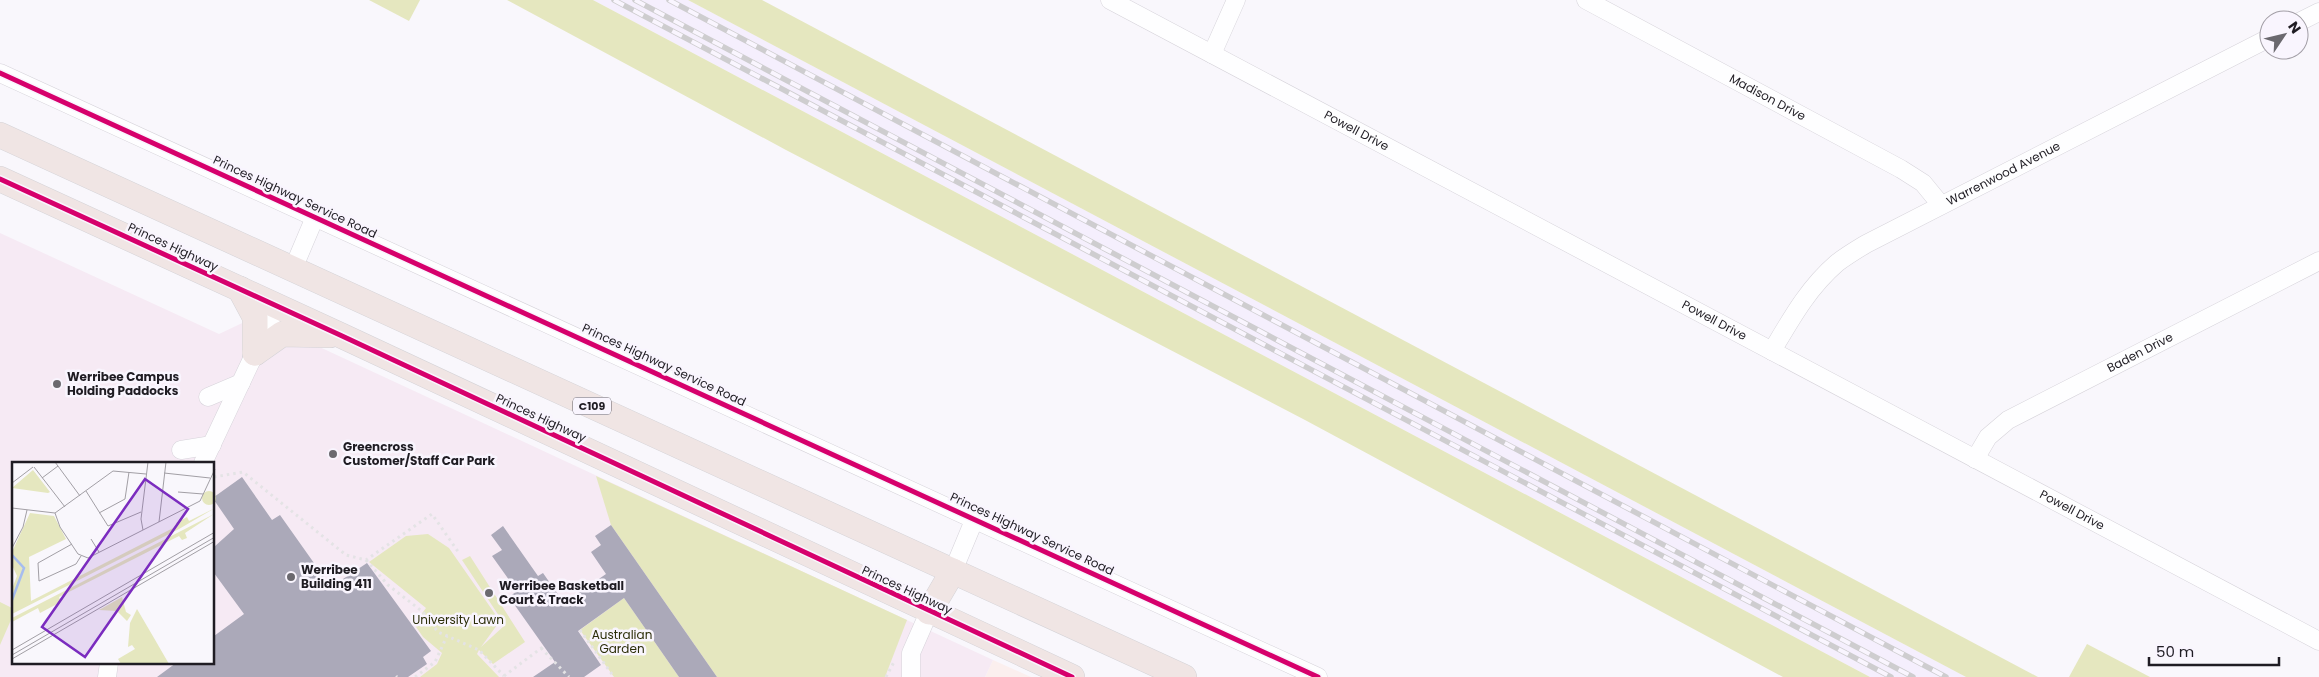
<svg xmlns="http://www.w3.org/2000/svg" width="2319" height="677" font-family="Poppins,sans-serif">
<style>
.built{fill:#f5effd}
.industrial{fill:#fbefee}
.education{fill:#f6eaf4;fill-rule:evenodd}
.green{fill:#e5e7bf}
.building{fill:#aba9b9}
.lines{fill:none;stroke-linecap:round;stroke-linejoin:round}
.minor-casing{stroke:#d6d3da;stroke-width:19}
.highway-casing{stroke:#d4d3d7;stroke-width:26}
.path{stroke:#e4e3e5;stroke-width:3;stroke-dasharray:2.5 4;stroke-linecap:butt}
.minor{stroke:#fefeff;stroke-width:18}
.highway{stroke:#f0e5e4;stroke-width:25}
.rail-casing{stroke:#cecdcf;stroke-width:5.5}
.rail{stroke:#f9f5fe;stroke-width:4;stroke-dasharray:11;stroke-linecap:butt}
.cycleway-casing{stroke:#f9f5fe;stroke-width:8}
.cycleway{stroke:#d6006c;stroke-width:5}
.poi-dot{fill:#6b696f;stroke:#f9f5fe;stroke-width:2}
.labels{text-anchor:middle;stroke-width:5;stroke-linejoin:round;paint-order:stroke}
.shield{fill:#f9f5fe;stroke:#605d65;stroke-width:1}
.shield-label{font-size:11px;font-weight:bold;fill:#1f1c23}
.street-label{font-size:12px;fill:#1f1c23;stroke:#f9f5fe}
.poi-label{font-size:12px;font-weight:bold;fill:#1f1c23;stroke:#f9f5fe;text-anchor:start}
.park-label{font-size:12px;fill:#2c2e09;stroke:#f9f5fe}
.inset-river{fill:none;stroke:#a6bdef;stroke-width:2.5}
.inset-road{fill:none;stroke:#a29fa5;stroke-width:1}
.view{fill:#7b2cbf;fill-opacity:0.15;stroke:#7b2cbf;stroke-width:2.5}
.inset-edge{fill:none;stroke:#1f1c23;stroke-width:2.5}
</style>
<rect width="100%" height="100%" fill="#f9f7fc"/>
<!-- built -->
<polygon class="built" points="593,0 688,0 1966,677 1870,677"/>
<!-- industrial -->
<polygon class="industrial" points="993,660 1031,677 985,677"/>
<!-- education -->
<path class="education" d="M0,233L219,334L255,317L993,660L985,677H0ZM14,463H214V663H14Z"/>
<!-- green -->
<g class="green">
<polygon points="369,0 420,0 409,21"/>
<polygon points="507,0 593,0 1870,677 1783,677 1305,420 786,150"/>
<polygon points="688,0 762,0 2038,677 1966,677"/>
<polygon points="596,476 907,620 885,677 717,677 611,525"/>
<polygon points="428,534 449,548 500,621 481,647 505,625 462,560 470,556 525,642 493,664 479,650 477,654 499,677 420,677 437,664 442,653 423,637 414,624 426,608 369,562 406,536"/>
<polygon points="624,598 679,677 614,677 580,630"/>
<polygon points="0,602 14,609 14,613 0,645"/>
<polygon points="2087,644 2150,677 2069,677"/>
</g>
<!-- building -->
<g class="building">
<polygon points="242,477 272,520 280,515 326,580 332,576 337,583 367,563 431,651 423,657 427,664 408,677 157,677 176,663 214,663 214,636 244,614 214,573 214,547 234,529 214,500 214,497"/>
<polygon points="611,525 717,677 679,677 624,598 578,631 601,665 584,677 533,677 555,662 509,597 517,591 492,556 502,550 491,535 503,526 538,576 543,573 564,603 606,574 591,552 601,545 595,536"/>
</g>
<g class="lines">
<!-- minor casing -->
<g class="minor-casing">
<g id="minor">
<path id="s1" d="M1110,0L2319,641"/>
<path id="s2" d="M1586,0L1901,169L1923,183L1941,205"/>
<polyline points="2299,22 2319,12"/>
<polyline points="1212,54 1236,0"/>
<polyline points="0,73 1318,677"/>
<polyline points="293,269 315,217"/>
<path id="s3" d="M1772,351C1791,319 1808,288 1837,263C1846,256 1856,250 1866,244L2269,38"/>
<polyline points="208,397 241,383"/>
<polyline points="181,450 212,445"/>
<path id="s4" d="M1975,459L1988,437L2008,420L2319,261"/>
<polyline points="203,463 277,306"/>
<polyline points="953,571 975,518"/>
<polyline points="107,677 109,663"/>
<polyline points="911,677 911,653 929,612"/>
</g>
</g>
<!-- highway casing -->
<g class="highway-casing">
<g id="highway">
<polyline points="0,135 1184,677"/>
<polyline points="0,179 340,335 1072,677"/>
<polyline points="240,289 255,317 255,353"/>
<polyline points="255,353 282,334 330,335"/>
<polyline points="929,612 953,571"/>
</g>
</g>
<!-- path -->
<g class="path">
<polyline points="214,477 243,472 346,555 366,560 432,514 459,553"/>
<polyline points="366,560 388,585 423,612 438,632 479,650 504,676"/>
<polyline points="580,630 614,677"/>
<polyline points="541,648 569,677"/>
<polyline points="396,676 397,677"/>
<polyline points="504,676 544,646"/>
<polyline points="415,677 435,662 447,636"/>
<polyline points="886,677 894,662"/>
</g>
<!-- minor -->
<use href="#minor" class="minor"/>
<!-- highway -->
<use href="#highway" class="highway"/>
<!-- rail casing -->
<g class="rail-casing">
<g id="rail">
<polyline points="614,0 1891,677"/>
<polyline points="635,0 1913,677"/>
<polyline points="669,0 1946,677"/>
</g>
</g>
<!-- rail -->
<use href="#rail" class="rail"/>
<!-- cycleway casing -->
<g class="cycleway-casing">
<g id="cycleway">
<polyline points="0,73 1318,677"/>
<polyline points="0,179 340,335 1072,677"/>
</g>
</g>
<!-- cycleway -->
<use href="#cycleway" class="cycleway"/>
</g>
<!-- markers -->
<g class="poi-dot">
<circle cx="57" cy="384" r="5"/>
<circle cx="333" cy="454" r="5"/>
<circle cx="291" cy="577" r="5"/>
<circle cx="489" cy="593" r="5"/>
</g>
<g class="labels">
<!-- shield labels -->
<rect class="shield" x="573" y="397.5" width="38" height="17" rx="4"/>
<g class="shield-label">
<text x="592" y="410">C109</text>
</g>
<!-- street labels -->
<g class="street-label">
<text dy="4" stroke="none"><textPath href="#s2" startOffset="206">Madison Drive</textPath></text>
<text dy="4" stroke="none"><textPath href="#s1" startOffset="279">Powell Drive</textPath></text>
<text dy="4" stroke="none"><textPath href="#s3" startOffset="299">Warrenwood Avenue</textPath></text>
<text transform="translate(295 197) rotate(25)" y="4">Princes Highway Service Road</text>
<text transform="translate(173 247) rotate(25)" y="4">Princes Highway</text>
<text dy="4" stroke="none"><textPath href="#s1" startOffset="684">Powell Drive</textPath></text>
<text dy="4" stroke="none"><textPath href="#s4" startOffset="200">Baden Drive</textPath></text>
<text transform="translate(664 365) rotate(25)" y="4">Princes Highway Service Road</text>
<text transform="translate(541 418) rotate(25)" y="4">Princes Highway</text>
<text dy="4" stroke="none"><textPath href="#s1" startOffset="1089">Powell Drive</textPath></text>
<text transform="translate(1032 534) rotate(25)" y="4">Princes Highway Service Road</text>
<text transform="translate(907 590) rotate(25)" y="4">Princes Highway</text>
</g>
<!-- poi labels -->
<g class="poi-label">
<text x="67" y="381">Werribee Campus<tspan x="67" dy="14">Holding Paddocks</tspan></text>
<text x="343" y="451">Greencross<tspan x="343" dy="14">Customer/Staff Car Park</tspan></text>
<text x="301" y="574">Werribee<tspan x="301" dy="14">Building 411</tspan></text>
<text x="499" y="590">Werribee Basketball<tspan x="499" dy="14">Court &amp; Track</tspan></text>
</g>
<!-- park labels -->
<g class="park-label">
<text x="458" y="624">University Lawn</text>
<text x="622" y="639">Australian<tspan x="622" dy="14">Garden</tspan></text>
</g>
</g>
<!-- overview -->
<g transform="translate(12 462)">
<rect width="202" height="202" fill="#f9f7fc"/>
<path d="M21,8L38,30L36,31L0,26ZM190 36a7 7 0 1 1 14 0a7 7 0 1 1-14 0ZM203,46L167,67L0,152V127L5,114L0,103V90L18,51L42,54L54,77L17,95L19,139L165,64L164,61L175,55L177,59ZM202,52L173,71L175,76L170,78L167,74L47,135L49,140L28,151L26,146L0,160V156ZM110,135L114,150L119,153L115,159L105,149L87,148ZM125,147L142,176L157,202H109L106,197L123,187L120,183L116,185L118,161Z" fill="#e5e7bf"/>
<path class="inset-river" d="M0,93L12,106L0,138"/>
<path class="inset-road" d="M43,0L68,34M22,5L53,45M152,11L198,16M30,16L46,4M0,21L21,5M74,29L96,64L129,50M166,30L191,32M0,46L43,51L101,9L134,12M43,51L48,65L66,92L76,96L188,39L203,7M87,51L113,37L117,10M147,60L154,0M131,68L129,57L136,0M79,77L87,90M60,82L26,101L27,119L64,102L69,94M0,86L11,65L15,48M0,188L203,70M0,193L203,75M0,197L203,79"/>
<path class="view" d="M133,17L176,47L73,195L30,165Z"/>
<rect width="202" height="202" class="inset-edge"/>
</g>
<!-- north arrow -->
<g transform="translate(2284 35) rotate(55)"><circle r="24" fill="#f9f5fe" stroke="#a29ea6"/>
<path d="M0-4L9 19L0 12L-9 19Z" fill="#6b696f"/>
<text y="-8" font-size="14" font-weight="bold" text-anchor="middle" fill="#1f1c23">N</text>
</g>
<!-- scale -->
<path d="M2149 657v8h130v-8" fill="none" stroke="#1f1c23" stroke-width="2.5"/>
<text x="2156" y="657" font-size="15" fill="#1f1c23" stroke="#f9f5fe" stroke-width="4" paint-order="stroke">50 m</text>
</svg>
